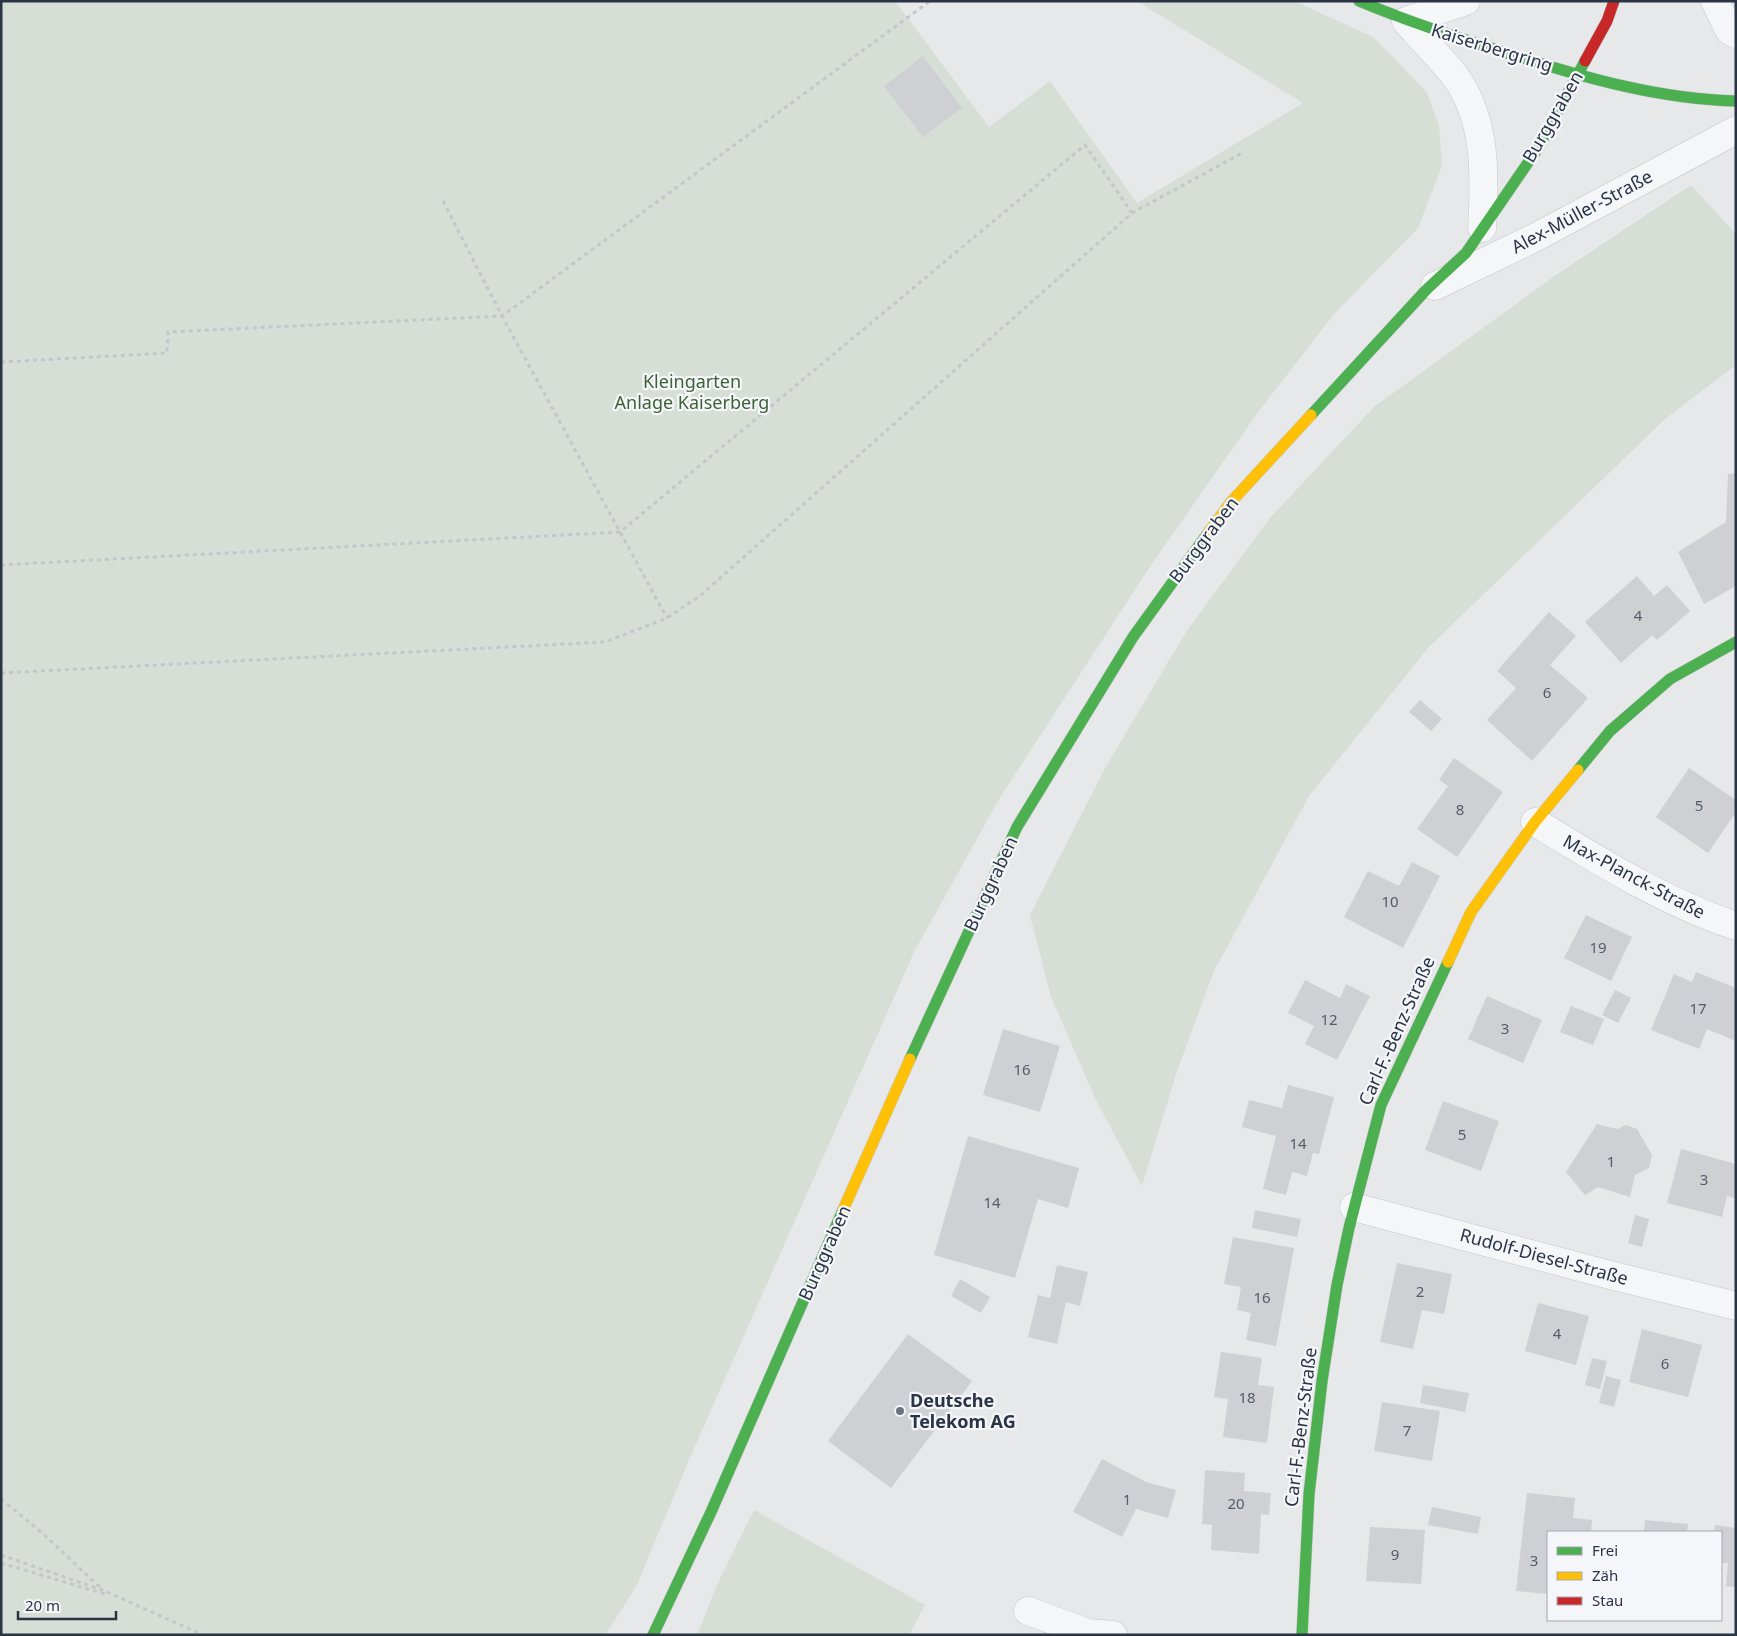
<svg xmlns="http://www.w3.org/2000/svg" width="1737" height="1636" font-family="'Noto Sans',sans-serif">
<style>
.green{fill:#d6ded6}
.building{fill:#ced0d3}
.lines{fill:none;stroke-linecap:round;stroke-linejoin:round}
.street-casing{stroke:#c4c6c8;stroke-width:29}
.fast-casing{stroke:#c4c6c8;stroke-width:12}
.slow-casing{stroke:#c4c6c8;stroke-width:12}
.jam-casing{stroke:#c4c6c8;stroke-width:12}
.path{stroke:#c5c6ca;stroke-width:3;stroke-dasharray:4 4;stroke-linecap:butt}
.street{stroke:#f5f6f7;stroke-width:28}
.fast{stroke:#4caf50;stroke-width:11}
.slow{stroke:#ffc107;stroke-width:11}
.jam{stroke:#c62828;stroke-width:11}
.poi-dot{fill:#6c737f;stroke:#f4f6f9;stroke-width:2}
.labels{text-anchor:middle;stroke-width:4.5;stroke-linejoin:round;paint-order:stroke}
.number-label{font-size:15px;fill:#545c69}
.street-label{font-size:18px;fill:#2b3445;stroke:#f4f6f9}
.park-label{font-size:18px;fill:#3f6138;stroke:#f4f6f9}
.poi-label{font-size:18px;font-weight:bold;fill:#2b3445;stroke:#f4f6f9;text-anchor:start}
</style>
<rect width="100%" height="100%" fill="#e6e8ea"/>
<!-- green -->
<g class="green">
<polygon points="1,1 895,1 989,127 1050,81 1137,203 1303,103 1137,1 1294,1 1373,37 1426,91 1439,125 1442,166 1418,228 1334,314 1256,415 1149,568 999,799 915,950 691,1455 636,1587 605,1635 1,1635"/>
<polygon points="1691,185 1736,234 1736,365 1665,419 1428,648 1309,796 1214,971 1176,1074 1142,1186 1096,1100 1051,997 1030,915 1104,770 1186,632 1270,518 1374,407 1556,275"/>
<polygon points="754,1510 925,1605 909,1635 697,1635 717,1585"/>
</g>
<!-- building -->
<g class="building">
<polygon points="923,56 962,108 923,137 884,86"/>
<polygon points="1736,473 1736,586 1704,604 1678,552 1726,522 1728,474"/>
<polygon points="1637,576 1654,596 1667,585 1690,611 1657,640 1652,635 1621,663 1585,622"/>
<polygon points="1549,612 1576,636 1550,665 1588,698 1532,761 1487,720 1516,688 1497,671"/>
<polygon points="1420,700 1442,719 1431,731 1409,712"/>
<polygon points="1454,758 1503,792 1457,857 1417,829 1448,786 1439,780"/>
<polygon points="1689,768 1736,800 1736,812 1708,853 1656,817"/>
<polygon points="1412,862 1440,876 1403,948 1344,917 1368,871 1399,886"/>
<polygon points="1586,915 1632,937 1611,981 1564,958"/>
<polygon points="1696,972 1736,988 1736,1041 1707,1029 1699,1049 1651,1030 1674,974 1692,982"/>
<polygon points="1305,980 1340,998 1346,984 1370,996 1337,1060 1305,1044 1314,1026 1288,1013"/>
<polygon points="1615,990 1631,998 1618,1023 1602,1015"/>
<polygon points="1487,996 1542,1020 1523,1063 1468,1039"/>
<polygon points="1571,1006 1604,1019 1593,1045 1560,1032"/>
<polygon points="1003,1029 1060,1046 1040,1112 983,1095"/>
<polygon points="1288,1085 1334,1097 1319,1154 1313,1153 1307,1176 1292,1172 1286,1195 1263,1189 1276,1136 1242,1127 1249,1100 1282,1108"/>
<polygon points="1443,1101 1499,1121 1481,1171 1425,1150"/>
<polygon points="1597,1124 1617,1129 1626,1125 1637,1129 1652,1155 1649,1168 1635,1175 1630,1197 1598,1187 1585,1195 1566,1172"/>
<polygon points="968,1136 1079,1168 1068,1208 1038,1199 1015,1278 934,1255"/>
<polygon points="1681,1149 1736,1164 1736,1199 1727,1196 1722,1217 1667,1203"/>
<polygon points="1255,1210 1301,1219 1297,1237 1252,1228"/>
<polygon points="1635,1215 1649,1219 1642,1247 1628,1243"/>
<polygon points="1233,1237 1294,1248 1276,1346 1246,1340 1251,1313 1237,1310 1241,1287 1224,1284"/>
<polygon points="1397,1263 1452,1274 1444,1314 1422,1310 1413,1349 1380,1342"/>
<polygon points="1057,1265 1088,1272 1080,1306 1066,1302 1057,1344 1028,1337 1038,1295 1050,1298"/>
<polygon points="960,1279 990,1297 981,1313 951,1296"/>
<polygon points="1538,1303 1589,1316 1576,1365 1525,1351"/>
<polygon points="1642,1329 1702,1345 1688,1397 1629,1382"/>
<polygon points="908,1334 972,1381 891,1488 828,1441"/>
<polygon points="1221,1352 1262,1358 1258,1385 1274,1387 1267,1443 1223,1437 1228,1399 1214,1397"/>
<polygon points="1592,1358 1607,1361 1600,1389 1585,1385"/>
<polygon points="1606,1376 1621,1380 1614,1407 1599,1403"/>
<polygon points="1423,1385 1469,1393 1465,1412 1420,1403"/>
<polygon points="1382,1402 1440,1411 1432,1461 1374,1451"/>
<polygon points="1102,1459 1146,1482 1176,1490 1168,1518 1136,1509 1122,1537 1073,1512"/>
<polygon points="1205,1470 1245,1473 1244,1491 1271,1493 1269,1515 1261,1514 1259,1554 1211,1550 1212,1525 1202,1524"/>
<polygon points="1527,1493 1575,1498 1573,1518 1592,1520 1591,1532 1548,1532 1548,1594 1516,1591"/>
<polygon points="1432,1507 1481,1517 1478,1534 1428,1525"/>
<polygon points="1645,1520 1688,1524 1687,1532 1644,1532"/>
<polygon points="1715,1525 1736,1528 1736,1587 1726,1586 1728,1563 1721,1563 1721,1532 1714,1532"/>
<polygon points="1370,1527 1425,1530 1421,1584 1366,1581"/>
</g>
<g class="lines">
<!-- street casing -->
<g class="street-casing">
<g id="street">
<path d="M1466,1L1406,21C1422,40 1440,57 1455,76C1487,120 1485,177 1482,228"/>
<polyline points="1715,1 1729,30 1736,34"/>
<polyline points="1435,286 1536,237 1736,130"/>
<path d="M1535,822C1599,861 1664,902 1736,926"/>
<polyline points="1354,1207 1610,1275 1736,1306"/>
<polyline points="1028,1611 1088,1633 1113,1635"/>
</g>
</g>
<!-- fast casing -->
<g class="fast-casing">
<g id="fast">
<path d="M1359,1C1409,22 1461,39 1513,55C1586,78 1659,99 1736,101"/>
<polyline points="1311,415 1427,289 1466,253 1538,148 1585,61"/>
<polyline points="1578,770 1610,731 1670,679 1736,642"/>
<polyline points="910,1059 1017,827 1133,637 1208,533"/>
<polyline points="653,1635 711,1512 843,1210"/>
<polyline points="1302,1635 1309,1494 1322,1381 1337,1285 1349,1228 1381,1105 1448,962"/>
</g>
</g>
<!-- slow casing -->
<g class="slow-casing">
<g id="slow">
<polyline points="1208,533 1231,502 1311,415"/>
<polyline points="1448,962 1471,912 1535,822 1578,770"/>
<polyline points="843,1210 910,1059"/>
</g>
</g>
<!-- jam casing -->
<g class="jam-casing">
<polyline id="jam" points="1585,61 1607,21 1614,1"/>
</g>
<!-- path -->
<g class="path">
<polyline points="443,201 502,316 667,618"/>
<polyline points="1,362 167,353 168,332 502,316 930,1"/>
<polyline points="1,565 620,532 1085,145 1132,213"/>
<polyline points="1,673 605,642 667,618 701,595 1132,213 1244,152"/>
<polyline points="1,1499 41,1532 102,1589"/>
<polyline points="1,1555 105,1591 203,1635"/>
<polyline points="1,1563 108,1595"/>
</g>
<!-- street -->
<use href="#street" class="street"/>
<!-- fast -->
<use href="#fast" class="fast"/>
<!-- slow -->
<use href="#slow" class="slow"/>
<!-- jam -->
<use href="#jam" class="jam"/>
</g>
<!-- markers -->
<circle class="poi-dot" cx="900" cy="1411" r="5"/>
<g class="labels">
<!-- number labels -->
<g class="number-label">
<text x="1638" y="621">4</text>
<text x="1547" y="698">6</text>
<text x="1699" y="811">5</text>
<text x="1460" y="815">8</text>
<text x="1390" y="907">10</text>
<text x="1598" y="953">19</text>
<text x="1698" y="1014">17</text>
<text x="1329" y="1025">12</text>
<text x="1505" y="1034">3</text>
<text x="1022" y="1075">16</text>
<text x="1462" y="1140">5</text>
<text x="1298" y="1149">14</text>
<text x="1611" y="1167">1</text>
<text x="1704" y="1185">3</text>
<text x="992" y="1208">14</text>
<text x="1420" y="1297">2</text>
<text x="1262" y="1303">16</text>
<text x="1557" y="1339">4</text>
<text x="1665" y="1369">6</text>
<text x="1247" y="1403">18</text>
<text x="1407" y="1436">7</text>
<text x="1127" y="1505">1</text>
<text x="1236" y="1509">20</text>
<text x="1395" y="1560">9</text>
<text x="1534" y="1566">3</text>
</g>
<!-- street labels -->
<g class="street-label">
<text transform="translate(1492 48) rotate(17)" y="6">Kaiserbergring</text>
<text transform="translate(1553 117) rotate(-60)" y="6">Burggraben</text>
<text transform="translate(1582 212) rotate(-28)" y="6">Alex-Müller-Straße</text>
<text transform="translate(1204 540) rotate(-53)" y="6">Burggraben</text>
<text transform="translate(1634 877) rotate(28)" y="6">Max-Planck-Straße</text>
<text transform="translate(991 884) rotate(-65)" y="6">Burggraben</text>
<text transform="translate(1397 1031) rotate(-66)" y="6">Carl-F.-Benz-Straße</text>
<text transform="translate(825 1253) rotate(-66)" y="6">Burggraben</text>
<text transform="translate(1544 1257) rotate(15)" y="6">Rudolf-Diesel-Straße</text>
<text transform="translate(1301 1427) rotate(-83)" y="6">Carl-F.-Benz-Straße</text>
</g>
<!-- park labels -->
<g class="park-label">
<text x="692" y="388">Kleingarten<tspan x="692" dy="21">Anlage Kaiserberg</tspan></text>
</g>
<!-- poi labels -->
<g class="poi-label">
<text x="910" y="1407">Deutsche<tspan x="910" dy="21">Telekom AG</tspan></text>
</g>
</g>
<!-- border -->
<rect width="1737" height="1636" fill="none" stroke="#2b3445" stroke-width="5"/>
<!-- legend -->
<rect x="1547" y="1531" width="175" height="90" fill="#f4f6f9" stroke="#a4a8b1"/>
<rect x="1557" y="1547" width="25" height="8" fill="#4caf50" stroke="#a4a8b1"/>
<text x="1592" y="1556" font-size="15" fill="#2b3445">Frei</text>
<rect x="1557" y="1572" width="25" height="8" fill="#ffc107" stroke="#a4a8b1"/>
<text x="1592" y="1581" font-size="15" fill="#2b3445">Zäh</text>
<rect x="1557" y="1597" width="25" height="8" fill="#c62828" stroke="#a4a8b1"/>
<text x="1592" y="1606" font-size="15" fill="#2b3445">Stau</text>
<!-- scale -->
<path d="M18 1611v8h98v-8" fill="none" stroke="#2b3445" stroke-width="2.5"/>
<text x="25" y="1611" font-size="15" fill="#2b3445" stroke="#f4f6f9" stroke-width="4" paint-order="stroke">20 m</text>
</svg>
